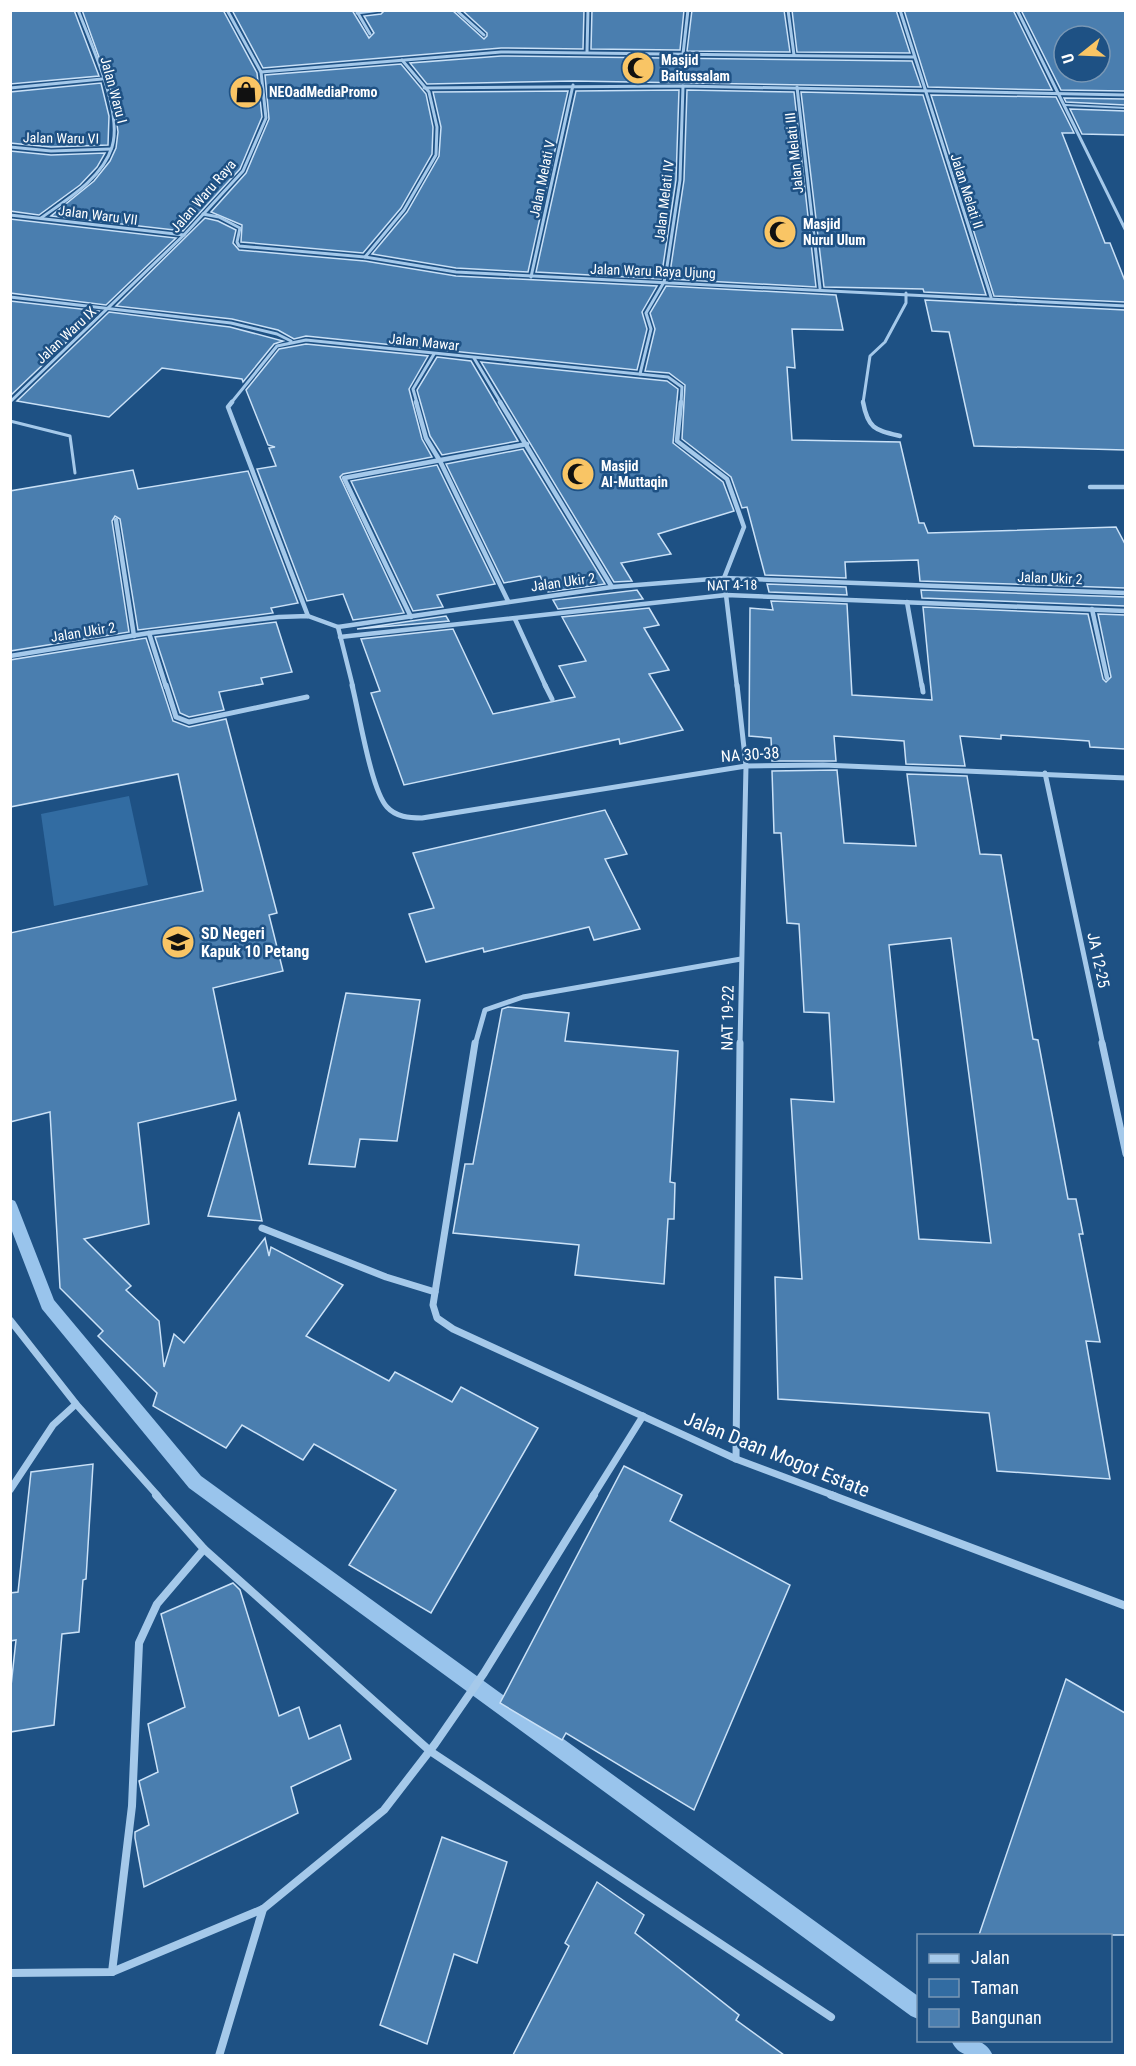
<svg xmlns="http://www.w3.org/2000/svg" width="1136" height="2066" font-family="'Roboto Condensed',sans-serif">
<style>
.green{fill:#326ca2}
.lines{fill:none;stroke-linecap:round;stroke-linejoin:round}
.stream{fill:#99c4ec;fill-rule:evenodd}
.building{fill:#4a7eaf;stroke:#cae1f7;stroke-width:1.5;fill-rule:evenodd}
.service-far1{stroke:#a5c9ea;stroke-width:2}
.service{stroke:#a5c9ea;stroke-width:3}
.minor-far4{stroke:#a5c9ea;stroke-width:3}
.minor-far3{stroke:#a5c9ea;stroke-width:4.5}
.minor-far2{stroke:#a5c9ea;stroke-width:5}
.minor-far1{stroke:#a5c9ea;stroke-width:7}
.minor{stroke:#a5c9ea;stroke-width:8}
.labels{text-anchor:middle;stroke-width:5;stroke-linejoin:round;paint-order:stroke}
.far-poi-label{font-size:14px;font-weight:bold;fill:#fff;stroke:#1e5184;text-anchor:start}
.far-street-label{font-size:14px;fill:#fff;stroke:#1e5184}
.street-label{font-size:16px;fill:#fff;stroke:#1e5184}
.poi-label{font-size:16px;font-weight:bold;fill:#fff;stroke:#1e5184;text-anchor:start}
.near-street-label{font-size:20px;fill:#fff;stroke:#1e5184}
</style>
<rect width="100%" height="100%" fill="#1e5184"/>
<!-- green -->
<polygon class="green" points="129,796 148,885 54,906 41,814"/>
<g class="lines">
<!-- stream -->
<g class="stream">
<polygon points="10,1199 15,1201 17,1205 54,1300 201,1476 918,1996 918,2019 911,2016 189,1488 42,1309 10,1226"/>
<path d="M951,2040C969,2040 985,2037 993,2056C975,2056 959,2059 951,2040Z"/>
</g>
</g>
<!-- building -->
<g class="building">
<polygon points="10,10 74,10 99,76 10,84"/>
<polygon points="82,10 223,10 257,73 262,117 240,169 183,231 51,216 94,181 110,161 116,148 118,132 113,96"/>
<polygon points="232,10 352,10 369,38 374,33 364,16 381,14 385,10 452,10 484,39 487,36 487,33 462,10 584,10 583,49 501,48 263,68"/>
<polygon points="592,10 684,10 680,50 591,49"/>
<polygon points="692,10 784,10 790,52 687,51"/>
<polygon points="792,10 896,10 910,53 797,52"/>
<polygon points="904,10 1013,10 1052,90 928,87"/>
<path d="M1021,10H1125V91L1061,90ZM1064,36H1100V72H1064Z"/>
<polygon points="501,56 912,61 921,87 573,81 427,84 410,63"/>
<polygon points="401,64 426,94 433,127 432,154 401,208 363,253 241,242 242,225 211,212 246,173 269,119 265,75"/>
<polygon points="101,83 109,116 108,145 51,147 10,143 10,92"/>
<polygon points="679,90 676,180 661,279 536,272 576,91"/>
<polygon points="687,90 794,92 816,287 669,279 684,180"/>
<polygon points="568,91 528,272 456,268 372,254 407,212 439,156 441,127 433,92"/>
<polygon points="801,92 923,95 986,295 924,292 923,289 824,287"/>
<polygon points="931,95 1056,97 1074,133 1062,133 1105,243 1110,243 1125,281 1125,302 994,296"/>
<polygon points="1064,98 1125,99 1125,105 1066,102"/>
<polygon points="1070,109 1125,111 1125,135 1082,134"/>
<polygon points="10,151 51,155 105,153 97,167 80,185 39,215 10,211"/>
<polygon points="205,218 218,221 236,230 233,243 239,250 365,261 456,276 657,286 642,312 647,329 637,370 306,336 294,339 278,330 232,319 116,306"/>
<polygon points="10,219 176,238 106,305 10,293"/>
<polygon points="666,286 836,295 843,330 792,329 795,368 787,367 792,440 900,442 919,523 924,523 928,533 1116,527 1125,544 1125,588 920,581 918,560 845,562 846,578 765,575 747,507 742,508 731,477 682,439 685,385 669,373 645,371 655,329 650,313"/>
<polygon points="925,300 1125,310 1125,450 974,446 949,332 932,331"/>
<polygon points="10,301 99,311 10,396"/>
<polygon points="109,312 230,327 283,341 274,344 243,382 242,379 162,368 109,417 17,401"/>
<polygon points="306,344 428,356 409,389 422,439 432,457 343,474 340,477 404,613 353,620 343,594 307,601 257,469 276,466 269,448 275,447 268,445 246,390 279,349"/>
<polygon points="437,357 471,361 518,441 442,455 430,436 417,390"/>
<polygon points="481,362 667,381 678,389 673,443 723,482 734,511 658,534 671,554 621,563 632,581 614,582"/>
<polygon points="523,449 605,584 548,592 540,576 504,583 446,464"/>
<polygon points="437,465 495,584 437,595 443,607 413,611 351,481"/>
<polygon points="133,470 138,489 248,471 298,603 271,608 273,613 138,630 120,519 115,516 112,521 129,632 10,651 10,491"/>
<polygon points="767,584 846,587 847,595 769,592"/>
<polygon points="637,590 643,599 558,609 553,600"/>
<polygon points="921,590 1125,597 1125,606 922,598"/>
<polygon points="771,601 847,604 852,695 932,700 923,607 1088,614 1103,679 1106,682 1111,677 1098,614 1125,615 1125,749 1090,747 1089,741 1001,735 1001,739 960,736 965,766 906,764 904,741 834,736 836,761 772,761 771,738 749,736 750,608 773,610"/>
<polygon points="649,608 659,625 644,628 669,670 649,674 683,730 620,744 619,739 404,785 371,693 380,691 361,639 453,629 493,714 575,697 559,666 586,661 562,617"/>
<polygon points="446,616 449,621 357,629 411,621"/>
<polygon points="276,622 292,672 261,678 263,684 219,692 224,710 189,717 180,713 155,637"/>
<polygon points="146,638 173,721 189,727 226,719 277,913 269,915 283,971 213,988 236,1100 138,1123 149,1224 84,1239 131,1286 126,1290 159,1321 164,1367 174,1334 184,1343 265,1238 269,1256 271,1247 343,1285 306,1336 389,1381 395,1372 452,1402 461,1387 538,1428 431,1613 349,1565 396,1490 314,1444 303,1460 242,1425 226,1448 153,1406 157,1393 98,1336 103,1331 60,1288 50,1112 10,1122 10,933 203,891 178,774 10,807 10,660"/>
<path d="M837,770L844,843L916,846L907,774L967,776L980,854L1001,855L1033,1039L1038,1040L1068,1199H1076L1083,1234H1079L1100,1342L1086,1341L1110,1479L997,1471L989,1413L778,1399L775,1277L802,1279L791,1099L834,1102L829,1013L804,1012L799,924L787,923L781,833H774L772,771ZM951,938L991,1243L919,1239L889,945Z"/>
<polygon points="605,810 627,854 605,859 640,929 594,940 589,927 484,952 483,948 426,962 409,914 434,908 413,853"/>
<polygon points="346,993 420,1000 397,1141 360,1139 355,1167 309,1164"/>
<polygon points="508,1007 569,1013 565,1041 678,1051 670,1182 675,1183 674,1219 668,1219 664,1284 575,1275 579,1245 453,1233 465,1164 473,1164 502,1009"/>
<polygon points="239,1112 262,1221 208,1216"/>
<polygon points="93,1464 86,1579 83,1580 79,1632 62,1634 54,1725 10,1732 10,1695 16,1640 10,1641 10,1593 18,1592 31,1472"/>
<polygon points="624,1466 682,1495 670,1521 790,1585 694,1810 566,1733 562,1740 500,1703"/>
<polygon points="233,1583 240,1590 279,1716 299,1707 309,1739 340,1725 351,1759 291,1787 298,1813 144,1887 135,1838 135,1832 149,1825 139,1781 158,1772 148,1724 185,1707 161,1614"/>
<polygon points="1066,1679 1125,1713 1125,1935 979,1935"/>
<polygon points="442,1837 507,1862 477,1963 454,1954 427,2044 380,2025"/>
<polygon points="597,1882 644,1915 635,1933 739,2015 736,2020 784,2055 513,2055 569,1946 565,1943"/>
</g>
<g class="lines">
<!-- service-far1 -->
<polyline class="service-far1" points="1065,105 1126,108"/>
<!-- service -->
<polyline class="service" points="10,421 70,436 75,473"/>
<!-- minor-far4 -->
<g class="minor-far4">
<polyline points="356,10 370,34"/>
<polyline points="456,10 484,35"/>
<polyline points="788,10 794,55"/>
<polyline points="900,10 991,297"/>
<polyline points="1017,10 1126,231"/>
<polyline points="357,13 381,10"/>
<polyline points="587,52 588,10"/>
<polyline points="683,54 688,10"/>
<polyline points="261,72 501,52 914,57"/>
<polyline points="797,87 820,288"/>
<polyline points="10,88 102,79"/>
<polyline points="424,88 683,86 1126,95"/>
<polyline points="10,147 51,151 111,149"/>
<polyline points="203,214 219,217 240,228 237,242 239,246 365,257 456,272 1126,306"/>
<polyline points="10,215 184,235"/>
<path d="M41,218C66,200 102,179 112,147C123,112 91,44 78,10"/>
<polyline points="365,257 404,210 436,155 437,127 429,92 402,60"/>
<polyline points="531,277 573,85"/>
<polyline points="10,297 231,323 277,334 291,341"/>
<polyline points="474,358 501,403"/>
<polyline points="640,374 651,329 646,313 664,282 666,273 680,180 683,86"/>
<polyline points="10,402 184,235 243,171 266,118 261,72 227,10"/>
<polyline points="231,403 277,346 306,340 668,377 682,387 681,403"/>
<polyline points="417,403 413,389 434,354"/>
<polyline points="863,403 870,356 885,342 906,303 906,293"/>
</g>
<!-- minor-far3 -->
<g class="minor-far3">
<polyline points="232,402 228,407 308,616"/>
<polyline points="416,402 426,438 440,461 508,601"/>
<polyline points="500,402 612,587"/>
<polyline points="681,402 677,441 727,479 744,527 724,578 737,687"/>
<path d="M863,402C868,429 875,430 900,436"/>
<polyline points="1090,487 1126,487"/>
<polyline points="116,520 134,636"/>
<polyline points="907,602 922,687"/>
<polyline points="1092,609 1107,678"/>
<polyline points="411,617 344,478 527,444"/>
<polyline points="515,619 546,687"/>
<polyline points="338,627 353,687"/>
<polyline points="149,633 166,687"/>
<polyline points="340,637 726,595 1126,611"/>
<polyline points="10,656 149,633 279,617 308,616 338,627 612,587 724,578 1126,593"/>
</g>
<!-- minor-far2 -->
<g class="minor-far2">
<polyline points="166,685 176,717 189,722 307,697"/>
<path d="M352,685C359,712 371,790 387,807C396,817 409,818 422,818L746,766L823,765L1126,778"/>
<polyline points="545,685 552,699"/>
<polyline points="737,685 746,766 740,1045"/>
<polyline points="922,685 923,692"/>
<polyline points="1045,773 1103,1045"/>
<polyline points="475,1045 485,1010 523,997 741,959"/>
</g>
<!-- minor-far1 -->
<g class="minor-far1">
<polyline points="475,1043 433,1305 437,1318 453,1329 736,1459 835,1496"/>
<polyline points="1102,1043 1126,1154"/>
<polyline points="262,1228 386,1277 435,1292"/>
<polyline points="10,1320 76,1404 158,1496"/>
<polyline points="736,1459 740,1043"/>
<polyline points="10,1490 53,1425 76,1404"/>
<polyline points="593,1496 643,1416"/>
</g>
<!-- minor -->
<g class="minor">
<polyline points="156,1495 204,1549 430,1751 831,2017"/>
<polyline points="831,1495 1126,1606"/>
<polyline points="112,1972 132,1806 139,1643 157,1604 204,1549"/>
<polyline points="10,1973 112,1972 263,1909 384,1810 435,1744 484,1673 594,1495"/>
<polyline points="219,2056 263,1909"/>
</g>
</g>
<!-- icons -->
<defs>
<g id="mosque-disc" transform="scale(1.725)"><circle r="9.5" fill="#f9c565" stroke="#1e5184"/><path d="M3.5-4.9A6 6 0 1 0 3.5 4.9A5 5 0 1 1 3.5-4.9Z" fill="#111"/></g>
<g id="shop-disc" transform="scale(1.725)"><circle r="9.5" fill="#f9c565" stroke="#1e5184"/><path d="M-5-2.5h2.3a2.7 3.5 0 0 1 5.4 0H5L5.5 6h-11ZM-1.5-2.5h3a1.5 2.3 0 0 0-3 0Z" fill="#111"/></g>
<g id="school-disc" transform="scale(1.725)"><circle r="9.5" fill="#f9c565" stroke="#1e5184"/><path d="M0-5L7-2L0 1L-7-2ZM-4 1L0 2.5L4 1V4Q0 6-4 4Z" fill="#111"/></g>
</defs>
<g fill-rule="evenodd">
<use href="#mosque-disc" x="638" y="68"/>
<use href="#shop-disc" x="246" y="92"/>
<use href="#mosque-disc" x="780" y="232"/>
<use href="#mosque-disc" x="578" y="474"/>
<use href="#school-disc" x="178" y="942"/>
</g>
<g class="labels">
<!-- far-poi labels -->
<g class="far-poi-label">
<text x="661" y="65">Masjid<tspan x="661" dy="16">Baitussalam</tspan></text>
<text x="269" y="97">NEOadMediaPromo</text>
<text x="803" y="229">Masjid<tspan x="803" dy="16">Nurul Ulum</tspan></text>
<text x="601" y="471">Masjid<tspan x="601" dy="16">Al-Muttaqin</tspan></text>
</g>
<!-- far-street labels -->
<g class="far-street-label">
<text transform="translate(114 90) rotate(75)" y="5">Jalan Waru I</text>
<text transform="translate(61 138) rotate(1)" y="5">Jalan Waru VI</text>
<text transform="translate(794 153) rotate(-96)" y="5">Jalan Melati III</text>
<text transform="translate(542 179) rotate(-78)" y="5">Jalan Melati V</text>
<text transform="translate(967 191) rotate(72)" y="5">Jalan Melati II</text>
<text transform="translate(203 196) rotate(-49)" y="5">Jalan Waru Raya</text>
<text transform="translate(664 201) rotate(-83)" y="5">Jalan Melati IV</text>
<text transform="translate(98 215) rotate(7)" y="5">Jalan Waru VII</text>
<text transform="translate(653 271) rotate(2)" y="5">Jalan Waru Raya Ujung</text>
<text transform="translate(66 335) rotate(-43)" y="5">Jalan Waru IX</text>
<text transform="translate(424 342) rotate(6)" y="5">Jalan Mawar</text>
<text transform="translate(1050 578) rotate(2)" y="5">Jalan Ukir 2</text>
<text transform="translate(563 582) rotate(-8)" y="5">Jalan Ukir 2</text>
<text transform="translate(732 585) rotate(-1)" y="5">NAT 4-18</text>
<text transform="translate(83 632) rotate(-9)" y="5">Jalan Ukir 2</text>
</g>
<!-- street labels -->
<g class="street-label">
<text transform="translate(750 754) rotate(-4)" y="6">NA 30-38</text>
<text transform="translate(1099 960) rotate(78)" y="6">JA 12-25</text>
<text transform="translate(727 1018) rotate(-89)" y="6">NAT 19-22</text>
</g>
<!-- poi labels -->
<g class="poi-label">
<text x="201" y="939">SD Negeri<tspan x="201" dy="18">Kapuk 10 Petang</tspan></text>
</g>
<!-- near-street labels -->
<g class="near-street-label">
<text transform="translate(777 1454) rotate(22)" y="7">Jalan Daan Mogot Estate</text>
</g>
</g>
<!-- border -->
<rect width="1136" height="2066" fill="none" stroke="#ffffff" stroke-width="24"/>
<!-- legend -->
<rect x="917" y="1934" width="195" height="108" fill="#1e5184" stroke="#7897b5" stroke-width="1.5"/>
<rect x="929" y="1954" width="30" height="9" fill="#a5c9ea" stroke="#7897b5" stroke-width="1.5"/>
<text x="971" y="1964" font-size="18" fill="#ffffff">Jalan</text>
<rect x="929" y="1979" width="30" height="18" fill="#326ca2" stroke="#7897b5" stroke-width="1.5"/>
<text x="971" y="1994" font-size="18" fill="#ffffff">Taman</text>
<rect x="929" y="2009" width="30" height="18" fill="#4a7eaf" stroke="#7897b5" stroke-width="1.5"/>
<text x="971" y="2024" font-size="18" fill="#ffffff">Bangunan</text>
<!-- north arrow -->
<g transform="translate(1082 54) rotate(252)"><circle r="28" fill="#1e5184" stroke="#7897b5" stroke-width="1.5"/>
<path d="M0-4.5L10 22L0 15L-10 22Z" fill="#f9c565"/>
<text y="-9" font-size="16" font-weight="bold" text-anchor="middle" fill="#ffffff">U</text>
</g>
</svg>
